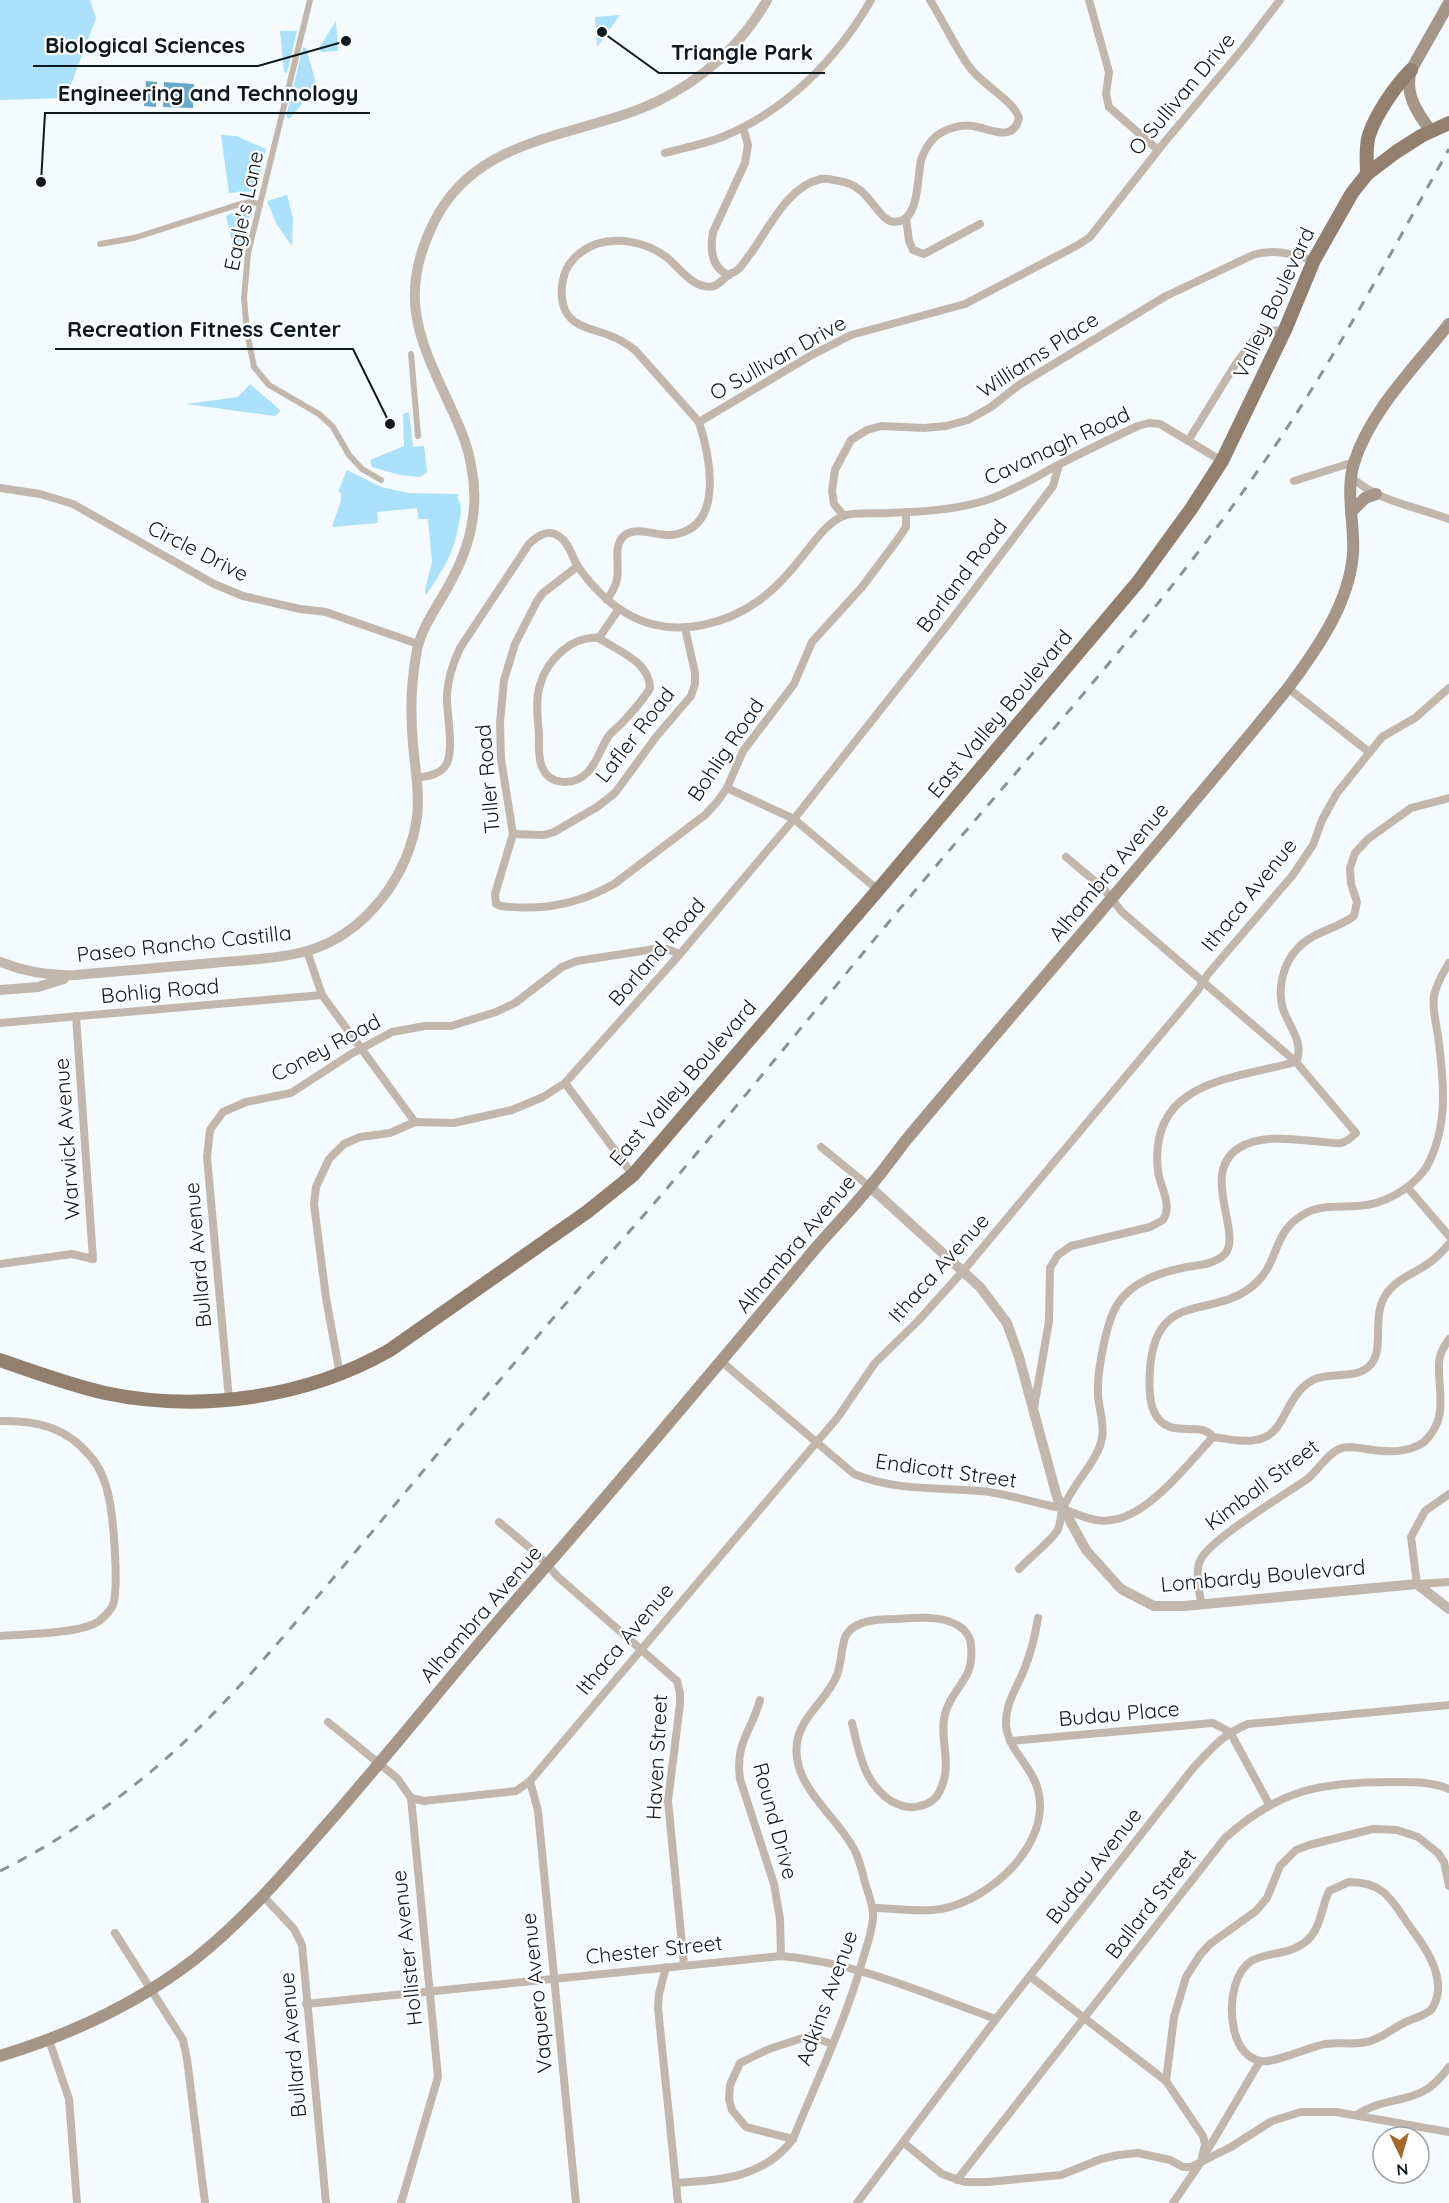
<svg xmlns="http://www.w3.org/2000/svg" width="1449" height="2203" font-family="Quicksand,sans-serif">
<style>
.green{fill:#abe1fa}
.water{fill:#66aac8}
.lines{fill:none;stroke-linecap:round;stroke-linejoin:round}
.pedestrian{stroke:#c2b7ad;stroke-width:6}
.minor{stroke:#c2b7ad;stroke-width:8}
.tertiary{stroke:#c2b7ad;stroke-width:10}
.secondary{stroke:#a69688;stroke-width:12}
.primary{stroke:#927f6d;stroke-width:14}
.rail{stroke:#899296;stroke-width:3;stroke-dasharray:10 10;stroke-linecap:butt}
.labels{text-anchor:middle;stroke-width:4.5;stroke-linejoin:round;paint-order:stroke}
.street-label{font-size:21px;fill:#0d191e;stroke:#fff}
.leader{fill:none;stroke:#0d191e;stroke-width:2}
.callout-dot{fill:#0d191e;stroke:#fff;stroke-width:2}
.callout-label{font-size:22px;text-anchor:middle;font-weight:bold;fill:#0d191e;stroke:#fff;stroke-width:4.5;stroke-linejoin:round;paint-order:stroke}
</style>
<rect width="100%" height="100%" fill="#f4fafe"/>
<!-- green -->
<g class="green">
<polygon points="0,0 90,0 96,18 66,98 0,100"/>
<polygon points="620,15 597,47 595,17"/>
<polygon points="336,21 338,51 321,52 319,48"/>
<polygon points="280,31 297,31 287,73 284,72"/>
<polygon points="303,47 306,48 317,87 289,119 286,116"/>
<polygon points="221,135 236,136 266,149 256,191 229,193"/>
<polygon points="287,195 293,218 292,246 277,225 267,201"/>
<polygon points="249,207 247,215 250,216 240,252 238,252 234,250 226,216"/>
<polygon points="250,384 279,409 280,412 275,416 186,404 238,397"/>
<polygon points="409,412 413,447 424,446 427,472 420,477 400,475 372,467 370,460 404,446 403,414"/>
<path d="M347,470L381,487L408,493L459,494L457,497C463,506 461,512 459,523C454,553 443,570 426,595L425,590L432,562L428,519H418L417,508L377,512L378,523L332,527L341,501V493L338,492Z"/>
</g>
<!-- water -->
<g class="water">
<polygon points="146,81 157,82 156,107 144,106"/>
<polygon points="164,82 194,84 193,108 163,107"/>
</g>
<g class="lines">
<!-- pedestrian -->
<g class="pedestrian">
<polyline points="310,0 248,253 244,298 247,332 254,367 269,385 319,414 333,427 349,455 362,469 381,480"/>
<polyline points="100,244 134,238 237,205 250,202 260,204"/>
<polyline points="411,354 418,436"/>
</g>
<!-- minor -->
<g class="minor">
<polyline points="1089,0 1109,72 1106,94 1109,107 1158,150"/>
<path d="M665,153C684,148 704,144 722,137C786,111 837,59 871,0"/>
<polyline points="906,218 909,241 913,250 924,254 980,224"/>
<path d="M729,275C711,268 710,249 713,232L745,163L748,145L743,127"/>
<path d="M699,422L635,350C627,344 620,339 611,336C595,329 573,328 565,310C560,298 561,282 566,270C572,258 583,249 596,244C619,237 645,242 665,256C679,266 693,291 714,286C720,284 723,279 728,275C731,273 734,273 736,271C742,267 746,259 751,253C769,228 788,186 821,179C827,178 833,180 839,181C871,185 876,221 895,222C920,222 917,177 921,160C924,151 928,144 935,137C945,129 960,124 973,126C991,129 1013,143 1019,118C1012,98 981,85 968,65C954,45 943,21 930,0"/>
<polyline points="1188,441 1235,365 1257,335 1264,331 1285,330"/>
<path d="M1350,476C1378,502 1415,506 1449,519"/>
<polyline points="1294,481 1354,462"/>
<polyline points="0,488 40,494 73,504 214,584 243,596 300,609 326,612 418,644"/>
<path d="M844,516L834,504L832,491L835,470L851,440L867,430L881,426L924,428L946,426L968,420L991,407L1019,385L1166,296L1253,255C1275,248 1292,255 1314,260"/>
<path d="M578,566L543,593L537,601L515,644L504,680L500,723L501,759L513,834L495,894L496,904L501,906C540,911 579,904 614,884L705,815L717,802L727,788L743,751L794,684L812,642L862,587L898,539L906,527V512"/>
<path d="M607,600C611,593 616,587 617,579C620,566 612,545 625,535C637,526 656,536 670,535C726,530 710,457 699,422L810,356L851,335L965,304L1078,245L1090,237L1163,144L1245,46L1280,0"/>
<path d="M599,638C572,635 547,660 540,685C535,701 538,719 539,735C539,745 538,758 542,767C550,786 574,786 588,772C597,762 601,748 608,737C611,732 617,728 621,724C631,713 643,701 650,688C649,661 619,652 599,638L618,610"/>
<polyline points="1288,688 1369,752"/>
<path d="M417,778C427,776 440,775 446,765C455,750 446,712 447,694C448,678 453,663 460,648L529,544C537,536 548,528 560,537C570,544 572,558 579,568C609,610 649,636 703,625C746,616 775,592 801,558C813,544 825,524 843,516C852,512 876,514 888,513C920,512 956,510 987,500C1011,492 1034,478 1056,466C1083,452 1110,439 1138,426L1149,423L1160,424L1222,461"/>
<polyline points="727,788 794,819 878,890"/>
<polyline points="513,834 544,835 554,832 597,807 615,793 656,737 691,696 695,684 695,673 685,628"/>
<polyline points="307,951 322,995 415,1122"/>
<polyline points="0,1023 322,995"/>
<polyline points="565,1083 633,1175"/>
<polyline points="821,1147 870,1187"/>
<polyline points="1408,1188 1449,1236"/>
<polyline points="0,1264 72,1254 93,1259 76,1016"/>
<path d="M722,1362L854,1474C896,1491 935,1487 980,1491C1004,1493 1028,1501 1051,1506C1077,1511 1092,1527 1121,1518C1155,1507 1189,1463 1213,1437C1229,1439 1248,1444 1263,1438C1286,1430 1286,1394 1313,1380C1331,1371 1359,1381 1372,1363C1384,1346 1372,1317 1385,1296C1395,1279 1414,1274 1429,1263C1436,1258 1443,1251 1449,1244"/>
<polyline points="340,1375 326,1298 314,1204 316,1187 329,1159 344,1144 360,1137 390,1133 415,1122 454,1123 512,1110 543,1097 565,1083 680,954 794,819 949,623 1053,486 1059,465"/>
<polyline points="229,1399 207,1157 210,1130 223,1112 246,1102 291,1093 351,1054 392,1032 425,1026 451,1026 496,1012 515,1003 562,967 577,961 655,949 667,949 680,954"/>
<path d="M1034,1408L1049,1321L1050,1268L1058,1255L1071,1246L1150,1227L1163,1220C1173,1204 1160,1188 1158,1171C1148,1081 1232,1079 1296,1062C1305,1043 1289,1027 1283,1009C1277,989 1283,963 1298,948C1314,931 1337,929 1354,916L1357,902L1351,884L1350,868L1355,853L1368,839L1411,808L1449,798"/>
<path d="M0,1421C36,1420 66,1427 90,1456C100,1467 106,1483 109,1498C113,1517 120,1592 112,1607C110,1611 103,1618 99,1621C81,1634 24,1634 0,1636"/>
<path d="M1213,1437C1201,1420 1172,1439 1157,1417C1148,1405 1149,1383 1150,1369C1156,1286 1215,1322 1256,1283C1281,1260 1271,1230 1308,1212C1323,1205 1341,1207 1357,1206C1384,1205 1411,1189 1426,1168C1449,1127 1444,1082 1438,1036C1436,1022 1432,1010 1434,996C1436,984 1443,973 1449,963"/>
<polyline points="1449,1494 1425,1511 1411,1537 1417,1584 1449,1582"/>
<polyline points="499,1522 537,1554 558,1577 677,1681 680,1693 680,1704 668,1801 684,1965"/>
<path d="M1019,1569C1028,1559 1051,1541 1057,1531C1061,1525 1060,1515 1063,1509C1071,1485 1098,1462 1102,1438C1105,1422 1098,1408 1098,1393C1097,1372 1106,1323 1117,1305C1132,1281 1161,1272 1187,1267C1200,1265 1215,1264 1225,1254C1243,1233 1199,1173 1239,1148C1262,1133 1298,1140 1323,1142C1329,1142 1336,1144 1341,1143C1347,1142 1352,1137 1356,1133L1296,1062L1122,912L1103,888L1066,857"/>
<path d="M1201,1604C1200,1591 1194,1571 1201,1559C1211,1539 1284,1495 1306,1480C1318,1471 1326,1455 1339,1449C1348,1445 1357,1448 1366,1449C1385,1452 1407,1454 1424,1442C1449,1418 1438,1394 1439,1363C1439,1354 1444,1346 1449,1339"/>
<path d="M760,1700C751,1733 735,1742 740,1779L774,1884L780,1919L781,1956"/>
<polyline points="328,1722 397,1778 411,1798 438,2077 401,2203"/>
<polyline points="1010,1741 1213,1723 1230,1732 1269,1804"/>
<polyline points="530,1781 538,1811 576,2203"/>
<polyline points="411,1798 424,1801 516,1791 530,1781 838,1417 875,1363 918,1321 963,1271 1198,990 1208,974 1292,876 1313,845 1322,820 1337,793 1382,737 1415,718 1449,688"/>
<path d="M1349,1882C1388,1882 1393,1904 1413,1931C1429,1952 1449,1984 1431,2010C1424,2016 1414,2018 1406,2022C1392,2028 1382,2039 1366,2042C1353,2045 1339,2042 1325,2044C1309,2047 1273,2064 1260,2061C1231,2054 1228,2009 1235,1986C1247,1944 1278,1962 1304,1943C1321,1931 1321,1908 1329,1891Z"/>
<polyline points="264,1897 294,1929 302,1945 326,2203"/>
<path d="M873,1908C896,1908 918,1913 941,1909C990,1900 1052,1844 1038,1790C1032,1766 1009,1751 1006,1726C1005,1703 1016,1690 1024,1670C1031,1653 1035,1636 1038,1618"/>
<polyline points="115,1933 183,2040 187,2059 205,2203"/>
<polyline points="666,1967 659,1994 658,2008 678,2203"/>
<polyline points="1031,1977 1166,2081 1203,2136 1205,2144 1201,2162"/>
<path d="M306,2004L781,1956C856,1962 926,1994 996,2019"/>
<polyline points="49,2040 69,2099 77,2203"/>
<polyline points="1166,2081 1174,2017 1186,1977 1200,1955 1210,1944 1256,1911 1267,1898 1280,1866 1296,1850 1309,1845 1373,1829 1397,1830 1418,1837 1438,1853 1444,1862 1449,1886"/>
<path d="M1356,2115C1380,2099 1408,2102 1429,2088C1437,2082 1443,2075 1449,2067"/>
<polyline points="793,2139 746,2127 732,2110 729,2099 730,2085 740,2063 769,2049 809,2036 832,2044"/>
<polyline points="904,2143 942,2174 965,2182 988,2182 1061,2175 1101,2159 1118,2155 1138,2153 1170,2160 1183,2167 1191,2167 1231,2147 1272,2121 1301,2112 1336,2112 1449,2132"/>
<polyline points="1207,2151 1260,2061"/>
<path d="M957,2180L1225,1838C1279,1790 1319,1782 1390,1782C1410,1782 1430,1781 1449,1789"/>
<path d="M676,2183C721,2180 764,2178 793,2139C817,2080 845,2022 862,1962C866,1948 872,1933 873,1918C874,1908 870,1899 867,1889C863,1877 861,1863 855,1851C838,1816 791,1787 797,1743C800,1717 828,1699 837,1675C841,1664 841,1652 844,1641C849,1620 878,1619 895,1619C916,1618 946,1614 963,1629C968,1634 971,1640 971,1646C975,1681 952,1686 945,1714C939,1737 951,1760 943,1783C939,1796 933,1803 920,1806C910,1809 900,1806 891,1801C864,1783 859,1753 852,1723"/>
<path d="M857,2203L996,2019L1194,1767C1213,1747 1222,1735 1248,1724L1449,1705"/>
<polyline points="1173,2203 1201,2162"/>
</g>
<!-- tertiary -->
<g class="tertiary">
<path d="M0,962C25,972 48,976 75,975C121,971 167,967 213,963C244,960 277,959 307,951C366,934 409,875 417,817C420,793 415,768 413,744C410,712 411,681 417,650C422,626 438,606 449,585C470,548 480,507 471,465C467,441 456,419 446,397C416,333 400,292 433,224C476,134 577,139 656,102C702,80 742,45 767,0"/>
<polyline points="0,990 38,987 64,979"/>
<polyline points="870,1187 980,1287 1007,1323 1019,1357 1057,1497 1086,1550 1121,1589 1154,1606 1184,1606 1417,1584 1449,1609"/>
</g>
<!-- secondary -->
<g class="secondary">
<path d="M1431,131C1417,113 1404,93 1411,70L1449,3"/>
<polyline points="1351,512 1365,498 1376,494"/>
<path d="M0,2056C69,2035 138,2003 195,1959C243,1921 282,1876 322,1830C389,1754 452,1674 519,1597C618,1485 713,1371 809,1256C829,1232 852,1209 872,1184C884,1170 895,1154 907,1139C1033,988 1164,841 1288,688C1317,649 1349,604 1353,554C1355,524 1345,492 1354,463C1370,411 1416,366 1449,324"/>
</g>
<!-- primary -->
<g class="primary">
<path d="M1367,174C1367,161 1365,148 1369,135C1376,114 1395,86 1411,70"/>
<path d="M0,1360C34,1372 70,1385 105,1393C200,1413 306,1398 390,1350L587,1212L633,1175L878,890L1138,582L1191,509L1222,461L1285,330L1314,260L1352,193L1367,174L1396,152L1421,136L1449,123"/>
</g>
<!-- rail -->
<path class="rail" d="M0,1871C78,1832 149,1779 210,1717C258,1668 302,1615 346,1563C409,1488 472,1412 537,1337C576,1291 617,1246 657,1200C753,1088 846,972 941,860C1052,730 1167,602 1264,462C1333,363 1390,254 1449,149"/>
</g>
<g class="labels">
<!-- street labels -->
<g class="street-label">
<text transform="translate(1182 94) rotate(-50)" y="7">O Sullivan Drive</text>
<text transform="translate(244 211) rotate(-78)" y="7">Eagle's Lane</text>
<text transform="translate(1274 303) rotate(-65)" y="7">Valley Boulevard</text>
<text transform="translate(1038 355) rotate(-33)" y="7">Williams Place</text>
<text transform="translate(778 358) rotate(-29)" y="7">O Sullivan Drive</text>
<text transform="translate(1057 446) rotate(-25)" y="7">Cavanagh Road</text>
<text transform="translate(198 551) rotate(27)" y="7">Circle Drive</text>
<text transform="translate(962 576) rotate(-53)" y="7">Borland Road</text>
<text transform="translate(1000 714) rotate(-50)" y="7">East Valley Boulevard</text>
<text transform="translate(635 735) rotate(-52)" y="7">Lafler Road</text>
<text transform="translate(726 750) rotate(-56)" y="7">Bohlig Road</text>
<text transform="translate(488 779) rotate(-95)" y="7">Tuller Road</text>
<text transform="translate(1109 872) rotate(-50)" y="7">Alhambra Avenue</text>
<text transform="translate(1249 895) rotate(-51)" y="7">Ithaca Avenue</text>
<text transform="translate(184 944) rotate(-6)" y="7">Paseo Rancho Castilla</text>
<text transform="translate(657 952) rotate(-49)" y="7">Borland Road</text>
<text transform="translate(160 991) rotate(-5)" y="7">Bohlig Road</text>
<text transform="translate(326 1048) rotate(-28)" y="7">Coney Road</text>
<text transform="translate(683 1083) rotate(-49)" y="7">East Valley Boulevard</text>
<text transform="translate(67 1139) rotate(-94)" y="7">Warwick Avenue</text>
<text transform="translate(796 1244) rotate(-50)" y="7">Alhambra Avenue</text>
<text transform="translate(198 1255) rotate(-95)" y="7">Bullard Avenue</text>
<text transform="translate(939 1268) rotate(-48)" y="7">Ithaca Avenue</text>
<text transform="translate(946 1471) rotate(8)" y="7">Endicott Street</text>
<text transform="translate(1262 1485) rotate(-37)" y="7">Kimball Street</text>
<text transform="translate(1263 1576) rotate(-5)" y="7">Lombardy Boulevard</text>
<text transform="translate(481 1614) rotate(-49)" y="7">Alhambra Avenue</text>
<text transform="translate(625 1639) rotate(-50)" y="7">Ithaca Avenue</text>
<text transform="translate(1119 1714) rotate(-5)" y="7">Budau Place</text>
<text transform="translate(657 1757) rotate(-87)" y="7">Haven Street</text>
<text transform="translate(775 1821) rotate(75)" y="7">Round Drive</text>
<text transform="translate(1094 1866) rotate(-52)" y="7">Budau Avenue</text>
<text transform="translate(1151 1904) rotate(-52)" y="7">Ballard Street</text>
<text transform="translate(407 1948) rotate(-96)" y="7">Hollister Avenue</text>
<text transform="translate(654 1950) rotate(-6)" y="7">Chester Street</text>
<text transform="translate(537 1993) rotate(-96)" y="7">Vaquero Avenue</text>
<text transform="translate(827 1998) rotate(-70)" y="7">Adkins Avenue</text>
<text transform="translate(293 2045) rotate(-95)" y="7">Bullard Avenue</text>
</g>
</g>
<!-- callouts -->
<path class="leader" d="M346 41L258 66H33M602 32L659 73H825M41 182L45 113H370M390 424L353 349H55"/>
<g class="callout-dot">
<circle cx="346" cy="41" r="6"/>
<circle cx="602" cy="32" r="6"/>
<circle cx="41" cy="182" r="6"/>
<circle cx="390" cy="424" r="6"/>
</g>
<g class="callout-label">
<text x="145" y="53">Biological Sciences</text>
<text x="742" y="60">Triangle Park</text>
<text x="208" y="101">Engineering and Technology</text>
<text x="204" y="337">Recreation Fitness Center</text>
</g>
<!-- north arrow -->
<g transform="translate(1401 2155) rotate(175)"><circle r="28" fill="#ffffff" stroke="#9ea3a5" stroke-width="1.5"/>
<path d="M0-4.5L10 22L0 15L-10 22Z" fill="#a4692a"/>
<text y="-9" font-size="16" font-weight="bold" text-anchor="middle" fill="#0d191e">N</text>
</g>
</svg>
